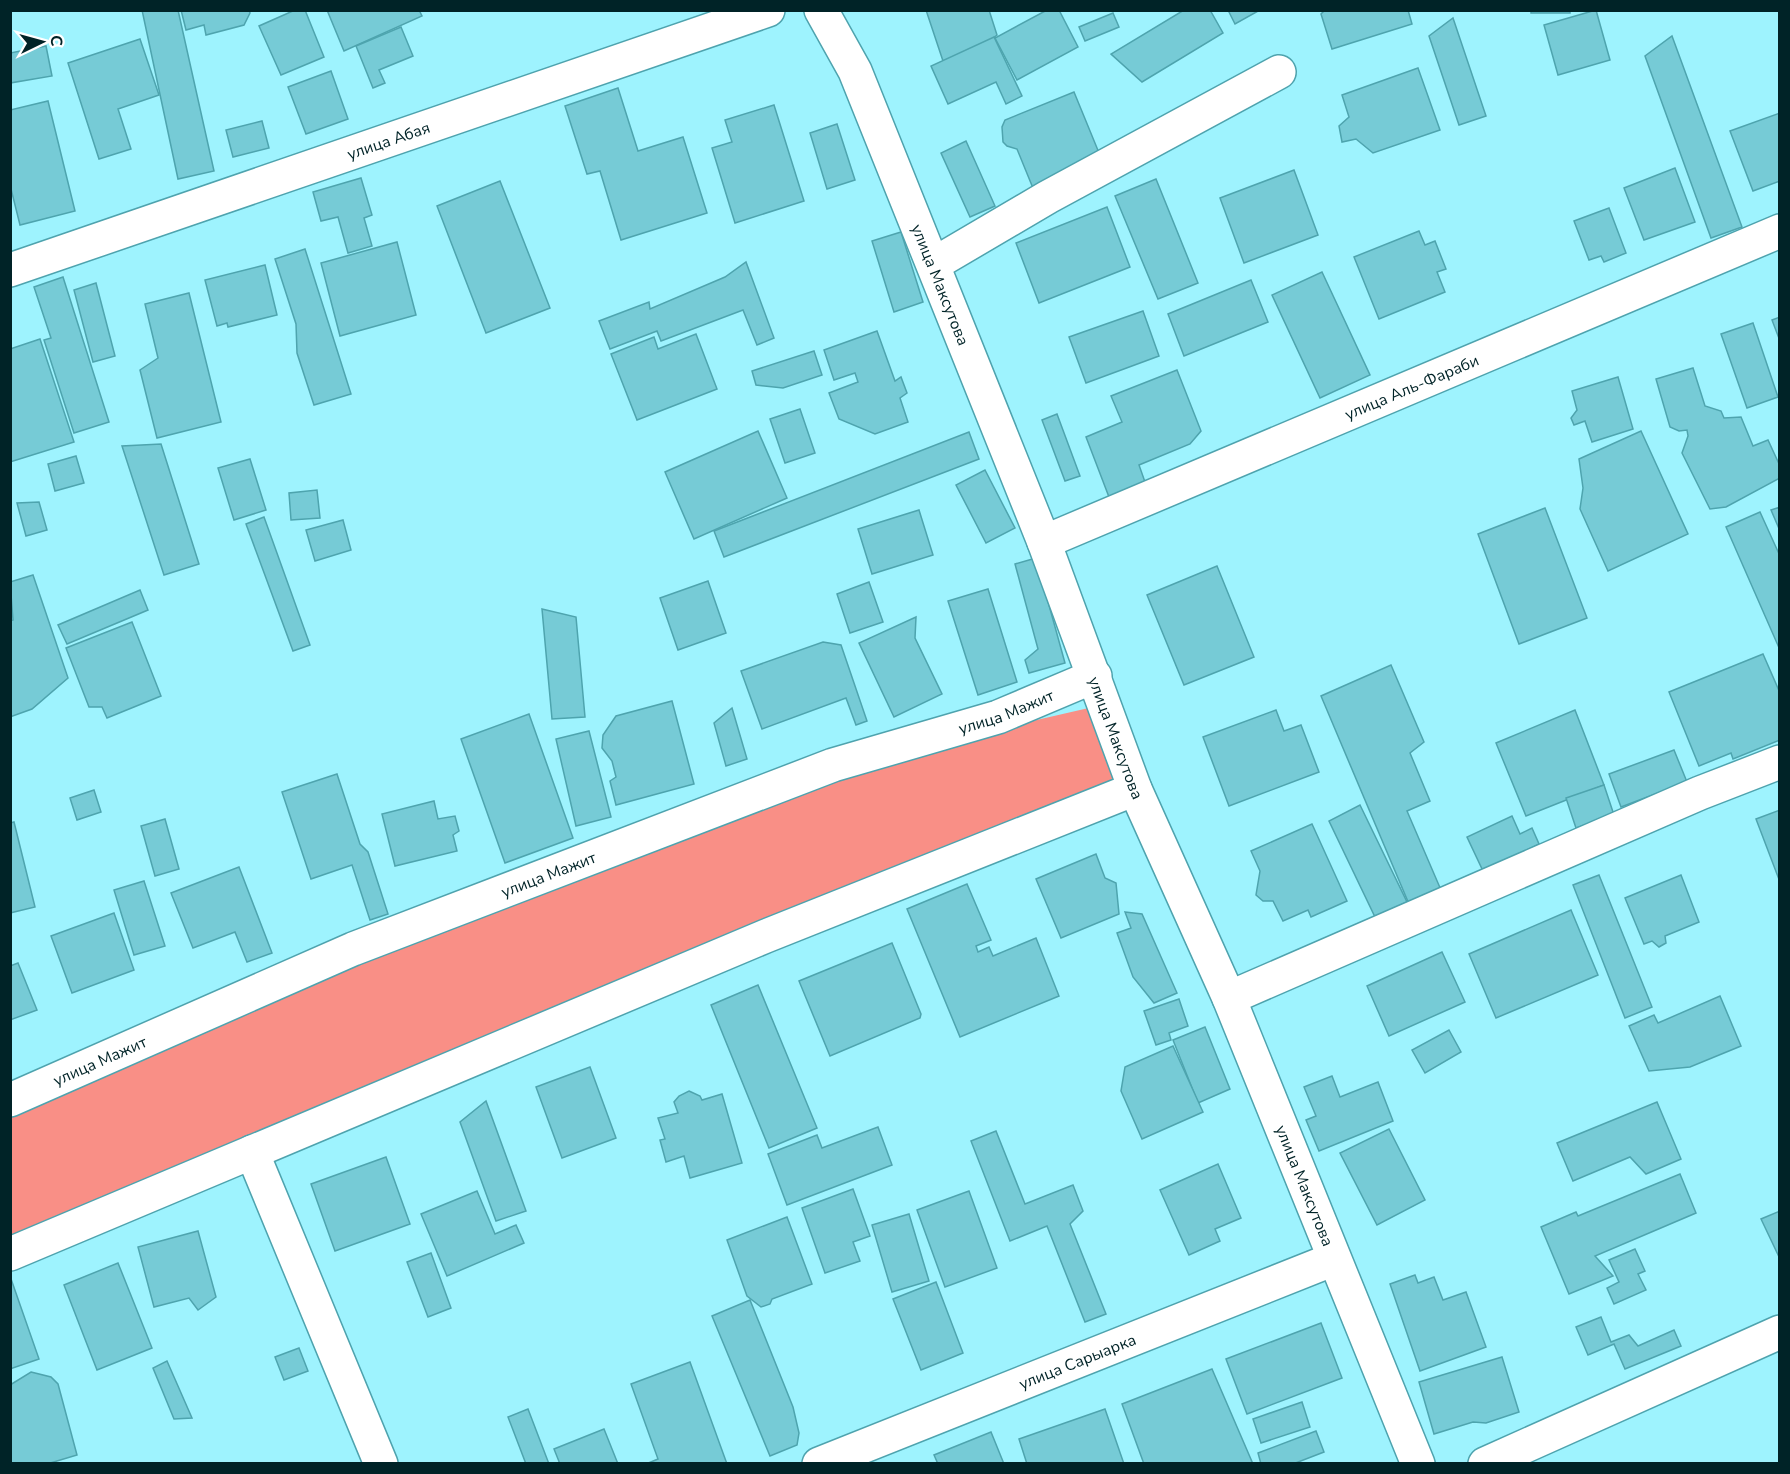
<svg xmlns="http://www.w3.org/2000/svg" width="1790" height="1474" font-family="'Nunito Sans',sans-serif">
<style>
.forest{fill:#f98f86}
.building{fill:#76cbd6;stroke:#4ea4ae;stroke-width:1.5}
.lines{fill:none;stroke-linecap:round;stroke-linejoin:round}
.street-casing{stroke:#4ea3ae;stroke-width:36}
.secondary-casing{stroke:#4ea3ae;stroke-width:36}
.street{stroke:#fff;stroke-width:33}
.secondary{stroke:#fff;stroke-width:33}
.labels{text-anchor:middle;stroke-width:4.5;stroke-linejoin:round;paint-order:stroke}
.street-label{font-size:16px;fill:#002327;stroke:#fff}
</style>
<rect width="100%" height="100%" fill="#9ef3fe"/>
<!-- forest -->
<polygon class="forest" points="1119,701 1147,783 11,1262 11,1103 838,766"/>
<!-- building -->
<g class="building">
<polygon points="142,10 178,10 214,171 178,179"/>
<polygon points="181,10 249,10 250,13 244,25 206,35 204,25 186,30"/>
<polygon points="295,10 305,10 324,57 281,75 259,26"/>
<polygon points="327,10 419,10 422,16 344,51"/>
<polygon points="926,10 989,10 997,35 979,49 943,61"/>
<polygon points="1047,10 1059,10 1078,47 1017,80 995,38"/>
<polygon points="1184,10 1210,10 1223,33 1142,82 1111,54"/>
<polygon points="1228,10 1260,10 1235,24"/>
<polygon points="1325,10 1408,10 1412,24 1332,49 1321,14"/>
<rect x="1531" y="10" width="39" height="3"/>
<polygon points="1596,10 1610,60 1558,75 1544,25"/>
<polygon points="1113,13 1119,27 1085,41 1079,27"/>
<polygon points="1453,18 1486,116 1459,125 1429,36"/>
<polygon points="401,27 413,56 379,70 385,83 373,88 356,46"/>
<polygon points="1672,36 1742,227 1711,238 1645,56"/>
<polygon points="994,37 1022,96 1006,104 996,82 948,104 931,66"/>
<polygon points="140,39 159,95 118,109 131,149 99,159 68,63"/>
<polygon points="46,46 52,76 10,83 10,53"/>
<polygon points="1418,68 1440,130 1373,153 1356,139 1342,142 1339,126 1349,117 1342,95"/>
<polygon points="331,71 348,119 306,134 288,87"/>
<polygon points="618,88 638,151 683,137 707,213 621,240 600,171 587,174 565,106"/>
<polygon points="1074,92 1104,165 1035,193 1017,149 1007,146 1003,142 1002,127 1005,120"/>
<polygon points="48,101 75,211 20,225 10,185 10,110"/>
<polygon points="774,105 804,201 735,223 712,148 732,142 725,120"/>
<polygon points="1780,113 1780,181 1753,191 1730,131"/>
<polygon points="262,121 269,148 233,157 226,130"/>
<polygon points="837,124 855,180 827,189 810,133"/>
<polygon points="966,141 995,206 970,217 941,153"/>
<polygon points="1675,168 1695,222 1644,240 1624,188"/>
<polygon points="1294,170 1318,235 1244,263 1220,198"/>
<polygon points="361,178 372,215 364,218 372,246 348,253 338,217 321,221 313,192"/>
<polygon points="1156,179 1198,283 1158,299 1115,196"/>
<polygon points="500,181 550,308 486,333 437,206"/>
<polygon points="1107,207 1130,267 1039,303 1016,243"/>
<polygon points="1609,208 1626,253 1604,262 1601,256 1589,260 1574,221"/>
<polygon points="1419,231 1425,245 1435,241 1446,269 1437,272 1445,292 1379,319 1354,257"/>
<polygon points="901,232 923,302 894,312 872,241"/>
<polygon points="397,242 416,315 340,336 321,263"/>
<polygon points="305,249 351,394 314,405 297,353 296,324 275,259"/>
<polygon points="746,262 774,338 757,345 743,310 661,341 657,331 610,349 599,321 649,302 650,309 725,277"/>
<polygon points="265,265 277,315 228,327 227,323 217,326 205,280"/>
<polygon points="1322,272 1370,375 1320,398 1272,295"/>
<polygon points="63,277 109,422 74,433 44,340 51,338 34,287"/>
<polygon points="1251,280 1268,322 1184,356 1168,314"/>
<polygon points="96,283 115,356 93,362 74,290"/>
<polygon points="189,293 221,422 157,438 140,370 158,358 145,304"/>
<polygon points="1143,311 1159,356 1086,383 1069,337"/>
<polygon points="1780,317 1780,341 1772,320"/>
<polygon points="1753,323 1778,397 1747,408 1721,334"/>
<polygon points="877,331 895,381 901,377 907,393 900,398 908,422 875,434 839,419 829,393 858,382 855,373 834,380 824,350"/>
<polygon points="696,334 717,389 637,420 611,354 654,337 658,349"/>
<polygon points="40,339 74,442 10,462 10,349"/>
<polygon points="814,351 822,375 783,388 756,385 752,371"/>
<polygon points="1693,368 1705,406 1721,411 1724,418 1741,417 1753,446 1768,440 1780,466 1780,478 1726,507 1710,509 1682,453 1688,436 1687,430 1679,431 1670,427 1656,379"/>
<polygon points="1177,370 1201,431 1190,444 1139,465 1145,482 1109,497 1086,437 1122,422 1111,396"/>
<polygon points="1618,377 1633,429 1592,442 1585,421 1574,425 1571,418 1577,410 1572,391"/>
<polygon points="800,409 815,453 785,463 770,419"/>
<polygon points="1057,414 1080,476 1065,481 1042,420"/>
<polygon points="758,431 787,498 694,539 665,472"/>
<polygon points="1641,431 1688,534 1608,571 1580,509 1583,488 1579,459"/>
<polygon points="969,432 979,459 724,557 714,531"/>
<polygon points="161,444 199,564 164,575 122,446"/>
<polygon points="76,456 84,483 55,491 48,464"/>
<polygon points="250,459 266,510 234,520 218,468"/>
<polygon points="985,470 1015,528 986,543 956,485"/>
<polygon points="317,490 320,518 291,520 289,493"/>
<polygon points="39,502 47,530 26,536 17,503"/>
<polygon points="1780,507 1780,531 1771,510"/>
<polygon points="1545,508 1587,618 1519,644 1478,534"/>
<polygon points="919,510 933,555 872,574 858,529"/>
<polygon points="1760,512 1780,556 1780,650 1726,527"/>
<polygon points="264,517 310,645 293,651 246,524"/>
<polygon points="343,520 351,550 315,561 306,530"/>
<polygon points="1036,558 1065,663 1029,673 1025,660 1038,649 1015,564"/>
<polygon points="1217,566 1254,657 1184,685 1147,595"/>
<polygon points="33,575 68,678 32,709 10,717 10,621 13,620 10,582"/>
<polygon points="708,581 726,633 678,650 660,598"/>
<polygon points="869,582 883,622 850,633 837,594"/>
<polygon points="988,589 1017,682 978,695 948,601"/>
<polygon points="140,590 148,610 67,644 58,625"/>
<polygon points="542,609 576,617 585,717 552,719"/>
<polygon points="916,617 915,638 942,694 894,717 859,643"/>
<polygon points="132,622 161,696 107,718 102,707 89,707 66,648"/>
<polygon points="823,642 841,645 867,721 856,725 846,698 762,729 741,671"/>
<polygon points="1763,654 1780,693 1780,740 1733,759 1731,753 1699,766 1669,692"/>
<polygon points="1391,665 1424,742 1410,753 1430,801 1407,811 1441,890 1409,904 1321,696"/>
<polygon points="672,701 694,784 616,805 610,781 616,777 612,761 602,748 603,735 616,716"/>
<polygon points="732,708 747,759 726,766 714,723"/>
<polygon points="1276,710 1284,731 1301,725 1319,772 1229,806 1203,737"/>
<polygon points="1575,710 1604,785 1526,816 1496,743"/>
<polygon points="529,714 573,838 505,863 461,739"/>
<polygon points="589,731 611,817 576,826 556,739"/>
<polygon points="1674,750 1687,782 1621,807 1609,774"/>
<polygon points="337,774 360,844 368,852 388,914 370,920 352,865 311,879 282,792"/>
<polygon points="1604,785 1614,815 1576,828 1566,798"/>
<polygon points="94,790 101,812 77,820 70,798"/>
<polygon points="434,801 438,819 455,816 459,831 453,835 457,851 395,866 382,814"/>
<polygon points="1360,805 1407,902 1375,917 1329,821"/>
<polygon points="1780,810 1780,882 1756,819"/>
<polygon points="1512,816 1520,834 1532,828 1539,844 1483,871 1467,837"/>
<polygon points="165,819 179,869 155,876 141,826"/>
<polygon points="14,822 35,907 10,913 10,823"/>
<polygon points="1312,824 1347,901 1311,917 1308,910 1283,921 1273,901 1263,901 1256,895 1260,871 1251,851"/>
<polygon points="1096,854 1105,878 1116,883 1119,914 1061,938 1036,879"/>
<polygon points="239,867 272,953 247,962 235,932 193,948 171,893"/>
<polygon points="1599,875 1652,1007 1625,1018 1573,885"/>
<polygon points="1681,875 1699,922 1665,936 1666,943 1659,947 1652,941 1644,944 1625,898"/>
<polygon points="144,881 165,946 134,955 114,890"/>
<polygon points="967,884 991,940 976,946 978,952 989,947 993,956 1036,938 1059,996 960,1037 907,909"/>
<polygon points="1571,910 1598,975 1496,1018 1469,954"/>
<polygon points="1125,912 1142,914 1177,993 1154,1003 1133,977 1117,933 1131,928"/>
<polygon points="114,913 134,970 72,993 51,936"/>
<polygon points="892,943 921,1014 920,1018 830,1056 799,981"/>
<polygon points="1442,952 1465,1002 1389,1036 1367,986"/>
<polygon points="18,963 37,1010 10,1020 10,966"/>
<polygon points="758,985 817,1128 769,1148 711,1005"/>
<polygon points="1720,996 1741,1046 1690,1067 1649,1071 1629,1026 1654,1015 1658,1023"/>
<polygon points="1179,999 1188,1026 1169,1033 1171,1040 1156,1045 1144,1011"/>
<polygon points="1205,1027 1230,1089 1198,1103 1173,1040"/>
<polygon points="1449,1030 1461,1052 1425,1073 1412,1050"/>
<polygon points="1173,1046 1203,1112 1142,1139 1121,1091 1125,1067"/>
<polygon points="590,1067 616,1138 562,1158 536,1087"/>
<polygon points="1332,1076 1340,1097 1378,1082 1393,1121 1319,1151 1306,1120 1316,1116 1304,1087"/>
<polygon points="689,1091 700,1096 702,1100 722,1094 742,1163 690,1178 684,1156 666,1162 660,1140 665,1139 658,1118 678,1113 674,1102 679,1096"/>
<polygon points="486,1101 526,1211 496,1221 460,1122"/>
<polygon points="1657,1102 1681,1159 1646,1174 1630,1157 1573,1181 1557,1143"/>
<polygon points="878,1127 892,1165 787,1205 768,1154 817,1135 822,1148"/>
<polygon points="1389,1129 1425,1200 1377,1225 1340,1153"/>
<polygon points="996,1131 1025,1204 1073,1185 1083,1211 1070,1224 1106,1314 1085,1322 1047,1226 1010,1241 971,1141"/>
<polygon points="386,1157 410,1224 335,1251 311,1184"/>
<polygon points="1218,1164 1241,1218 1215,1229 1220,1241 1189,1255 1160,1190"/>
<polygon points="1680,1174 1696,1213 1595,1256 1613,1276 1569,1294 1541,1227 1576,1212 1578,1216"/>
<polygon points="853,1189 870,1236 853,1242 860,1261 825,1273 802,1208"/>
<polygon points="477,1191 495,1234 516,1225 524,1243 447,1276 421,1214"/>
<polygon points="969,1191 997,1268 945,1287 917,1210"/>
<polygon points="1780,1211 1780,1259 1761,1219"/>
<polygon points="909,1214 929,1281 892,1292 872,1225"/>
<polygon points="787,1217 812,1284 772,1299 770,1304 761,1307 747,1296 727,1240"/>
<polygon points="198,1231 216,1297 198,1310 189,1298 154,1307 138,1247"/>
<polygon points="1635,1249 1645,1271 1638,1274 1646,1290 1614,1304 1607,1288 1619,1282 1609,1260"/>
<polygon points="431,1253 451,1308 428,1317 407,1262"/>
<polygon points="118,1263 152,1348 97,1370 64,1285"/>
<polygon points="1415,1275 1418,1283 1434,1277 1443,1300 1466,1292 1486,1347 1420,1371 1390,1284"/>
<polygon points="10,1276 39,1359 10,1369"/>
<polygon points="936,1282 963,1353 921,1370 893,1299"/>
<polygon points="750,1300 793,1407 799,1433 797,1445 770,1456 712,1316"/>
<polygon points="1601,1317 1611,1342 1629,1335 1638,1346 1674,1330 1681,1346 1625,1369 1614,1344 1588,1355 1576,1327"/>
<polygon points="1321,1323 1342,1378 1247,1414 1226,1359"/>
<polygon points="299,1348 308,1371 284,1380 275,1357"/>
<polygon points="1502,1357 1519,1412 1486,1423 1473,1422 1434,1434 1419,1382"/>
<polygon points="167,1361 192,1418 174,1419 153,1368"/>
<polygon points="690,1362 727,1464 646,1464 658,1459 631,1384"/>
<polygon points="1212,1369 1253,1464 1144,1464 1122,1404"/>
<polygon points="31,1372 51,1377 58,1384 77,1455 47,1464 10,1464 10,1385"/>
<polygon points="1302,1402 1310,1427 1261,1443 1253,1419"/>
<polygon points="528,1409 549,1464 526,1464 508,1417"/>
<polygon points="1105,1409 1124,1464 1027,1464 1019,1439"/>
<polygon points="604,1429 618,1464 560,1464 554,1449"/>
<polygon points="1316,1431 1324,1452 1293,1464 1261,1464 1258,1453"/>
<polygon points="991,1432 1004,1464 938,1464 934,1455"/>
</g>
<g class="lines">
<!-- street casing -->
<g class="street-casing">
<g id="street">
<polyline points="934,264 1048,197 1279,72"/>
<path id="s1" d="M10,270L768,10"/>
<path id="s2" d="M1044,542L1780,231"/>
<polyline points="1229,998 1700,793 1780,762"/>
<path id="s3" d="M10,1100L353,949L833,765L998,717L1095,676"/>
<polyline points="252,1152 381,1464"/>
<polyline points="10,1254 766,936 1135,789"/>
<path id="s4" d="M819,1464L1334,1259"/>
<polyline points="1485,1464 1780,1332"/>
</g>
</g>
<!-- secondary casing -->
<g class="secondary-casing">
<g id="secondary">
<path id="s5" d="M821,10L855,71L1044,542L1135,789L1229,998L1418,1464"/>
</g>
</g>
<!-- street -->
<use href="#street" class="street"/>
<!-- secondary -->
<use href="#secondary" class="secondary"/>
</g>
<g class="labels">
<!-- street labels -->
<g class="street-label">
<text dy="6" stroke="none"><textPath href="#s1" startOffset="400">улица Абая</textPath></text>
<text dy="6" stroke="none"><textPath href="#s5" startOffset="300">улица Максутова</textPath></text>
<text dy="6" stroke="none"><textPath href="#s2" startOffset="399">улица Аль-Фараби</textPath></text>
<text dy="6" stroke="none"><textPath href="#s3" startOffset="1070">улица Мажит</textPath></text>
<text dy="6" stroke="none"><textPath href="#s5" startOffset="786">улица Максутова</textPath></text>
<text dy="6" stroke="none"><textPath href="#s3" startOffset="584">улица Мажит</textPath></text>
<text dy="6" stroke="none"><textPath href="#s3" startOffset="98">улица Мажит</textPath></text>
<text dy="6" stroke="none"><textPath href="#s5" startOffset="1272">улица Максутова</textPath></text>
<text dy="6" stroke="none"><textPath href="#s4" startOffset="278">улица Сарыарка</textPath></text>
</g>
</g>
<!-- border -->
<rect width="1790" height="1474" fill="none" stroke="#002327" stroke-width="24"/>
<!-- north arrow -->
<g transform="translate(42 42) rotate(85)" stroke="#ffffff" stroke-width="4.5" paint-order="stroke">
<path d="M0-4.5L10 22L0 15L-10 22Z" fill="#002327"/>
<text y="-9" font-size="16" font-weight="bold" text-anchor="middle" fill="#002327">С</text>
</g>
</svg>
